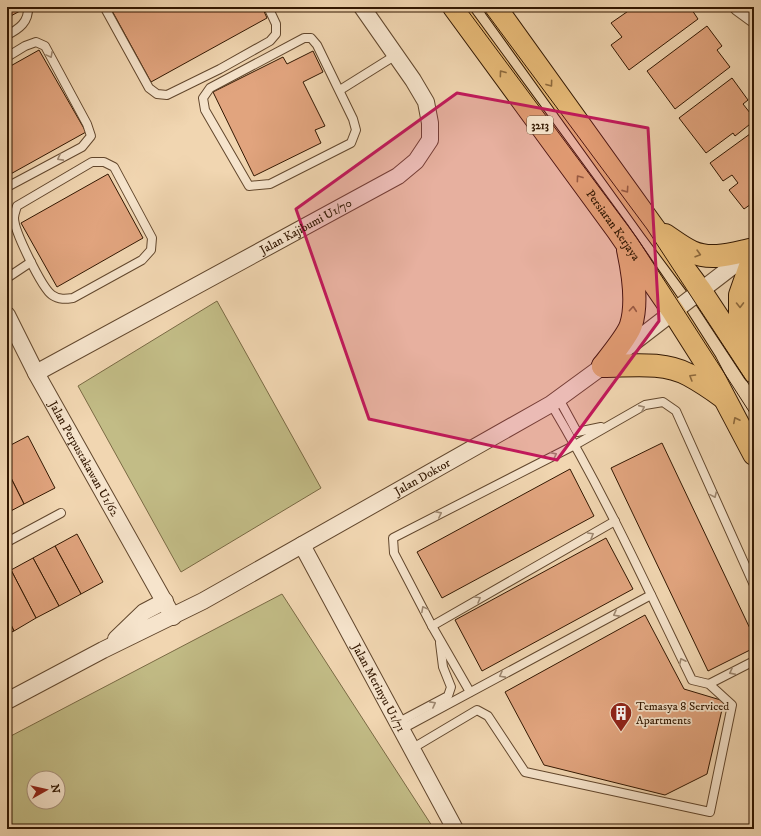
<svg xmlns="http://www.w3.org/2000/svg" width="761" height="836" font-family="'IM FELL DW Pica',serif">
<style>
.green{fill:#c2bc86;stroke:#7a6a44;fill-rule:evenodd}
.building{fill:#e1a47e;stroke:#321701}
.lines{fill:none;stroke-linecap:round;stroke-linejoin:round}
.lane-casing{stroke:#62472d;stroke-width:10}
.street-casing{stroke:#62472d;stroke-width:18}
.primary-casing{stroke:#321701;stroke-width:24}
.lane{stroke:#f6e4cc;stroke-width:8}
.street{stroke:#f6e4cc;stroke-width:16}
.primary{stroke:#e8bb78;stroke-width:22}
.tram{stroke:#321701;stroke-width:1}
.oneway{stroke:#9e8871}
.oneway2{stroke:#8d693c}
.marked{fill:#c2185b;fill-opacity:0.2;stroke:#c2185b;stroke-width:3;stroke-linejoin:round}
.labels{text-anchor:middle;stroke-width:3.5;stroke-linejoin:round;paint-order:stroke}
.shield{fill:#f6e4cc;stroke:#6d543e;stroke-width:1}
.shield-label{font-size:11px;font-weight:bold;fill:#321701}
.street-label{font-size:12px;fill:#321701;stroke:#f6e4cc}
.poi-label{font-size:12px;fill:#321701;stroke:#f6e4cc;text-anchor:start}
</style>
<rect width="100%" height="100%" fill="#f1d6b1"/>
<filter id="stains"><feTurbulence type="fractalNoise" baseFrequency=".005" numOctaves="4"/><feColorMatrix values="0 0 0 0 .2 0 0 0 0 .09 0 0 0 0 .02 0 0 0 .5 -.17"/></filter>
<radialGradient id="worn" r=".72"><stop offset=".6" stop-color="#630" stop-opacity="0"/><stop offset="1" stop-color="#630" stop-opacity=".3"/></radialGradient>
<!-- green -->
<g class="green">
<polygon points="217,301 321,488 181,572 78,386"/>
<path d="M282,594L434,829H7V738ZM34,778H58V802H34Z"/>
</g>
<!-- building -->
<g class="building">
<polygon points="7,7 17,7 20,11 7,18"/>
<polygon points="110,7 262,7 267,18 151,82"/>
<polygon points="634,7 690,7 698,19 629,70 611,45 622,37 611,23"/>
<polygon points="707,26 722,46 717,50 730,67 675,109 647,71"/>
<polygon points="39,50 86,132 7,176 7,68"/>
<polygon points="313,51 323,72 303,82 325,126 315,130 321,143 254,176 213,92 283,57 287,64"/>
<polygon points="732,78 748,100 743,104 754,118 754,121 735,136 733,133 706,153 679,118"/>
<polygon points="754,131 754,202 744,209 729,190 738,183 732,175 723,181 710,163"/>
<polygon points="108,174 143,238 57,287 21,223"/>
<polygon points="28,436 55,488 24,504 7,470 7,447"/>
<polygon points="662,443 754,637 754,648 708,671 611,468"/>
<polygon points="570,469 594,516 442,598 417,552"/>
<polygon points="7,470 24,504 7,513"/>
<polygon points="77,534 103,582 81,594 55,546"/>
<polygon points="606,538 633,589 482,671 455,620"/>
<polygon points="55,546 81,594 59,606 33,558"/>
<polygon points="33,558 59,606 36,618 11,570"/>
<polygon points="11,570 36,618 14,631 7,617 7,572"/>
<polygon points="645,615 684,689 724,701 707,774 665,795 544,765 505,692"/>
<polygon points="7,617 14,631 7,634"/>
</g>
<g class="lines">
<!-- lane casing -->
<g class="lane-casing">
<g id="lane">
<polyline points="107,7 106,10 149,88 157,94 167,95 220,69 270,41 276,34 276,24 268,7"/>
<path d="M7,35C19,29 29,22 28,7"/>
<polygon points="304,38 311,38 317,45 353,119 356,130 351,143 270,184 249,186 205,110 203,98 210,88"/>
<polyline points="7,57 25,46 36,42 45,46 87,124 91,136 82,147 7,187"/>
<polyline points="340,90 396,55"/>
<path d="M92,162H104L114,167L152,238L151,250L142,260L73,298C66,299 59,300 52,295C42,288 14,231 14,218C14,214 16,210 17,206Z"/>
<polyline points="7,278 31,262"/>
<polyline points="559,399 577,432 601,427"/>
<polyline points="7,542 61,513"/>
<polyline points="432,626 615,521"/>
<polyline points="709,684 754,661"/>
<polyline points="470,692 432,626 394,553 393,538 575,445 645,405 663,402 676,411 754,585"/>
<polyline points="399,722 448,696 451,687 443,667 440,643"/>
<polyline points="402,729 651,595"/>
<path d="M413,748L477,710L488,716L525,772L710,812L732,705L709,684L692,680C647,587 604,493 551,404"/>
</g>
</g>
<!-- street casing -->
<g class="street-casing">
<g id="street">
<polyline points="738,7 753,18"/>
<path id="s1" d="M7,315L36,373L173,617"/>
<path id="s2" d="M36,373L398,176L416,161L430,140V123L426,102L413,80L362,7"/>
<path id="s3" d="M302,545L455,829"/>
<polyline points="116,639 144,612 165,601"/>
<path id="s4" d="M7,701L103,650L203,601L551,404L603,366L751,252"/>
</g>
</g>
<!-- primary casing -->
<g class="primary-casing">
<g id="primary">
<path id="s5" d="M454,7L618,231L673,311L706,363L754,454"/>
<polyline points="495,7 653,227 700,290 754,372"/>
<path d="M665,235C674,241 683,248 692,252C712,261 734,253 754,249"/>
<polyline points="747,352 740,323 740,295 754,255"/>
<path d="M603,366C610,357 628,335 631,325C638,302 633,273 628,250"/>
<path d="M603,366C631,366 663,361 689,375C700,381 712,389 723,397"/>
</g>
</g>
<!-- lane -->
<use href="#lane" class="lane"/>
<!-- street -->
<use href="#street" class="street"/>
<!-- primary -->
<use href="#primary" class="primary"/>
<!-- tram -->
<g class="tram">
<polyline points="465,7 637,238 754,419"/>
<polyline points="482,7 647,229 754,392"/>
</g>
</g>
<!-- one-way arrows -->
<defs><path id="oneway-chevron" d="M-2-3.5L2.5 0L-2 3.5" fill="none" stroke-width="1.6" stroke-linecap="round" stroke-linejoin="round"/></defs>
<g class="oneway">
<use href="#oneway-chevron" transform="translate(50 55) rotate(62)"/>
<use href="#oneway-chevron" transform="translate(60 158) rotate(152)"/>
<use href="#oneway-chevron" transform="translate(642 408) rotate(-24)"/>
<use href="#oneway-chevron" transform="translate(554 455) rotate(-27)"/>
<use href="#oneway-chevron" transform="translate(714 495) rotate(66)"/>
<use href="#oneway-chevron" transform="translate(439 514) rotate(-27)"/>
<use href="#oneway-chevron" transform="translate(591 535) rotate(-30)"/>
<use href="#oneway-chevron" transform="translate(478 599) rotate(-30)"/>
<use href="#oneway-chevron" transform="translate(424 609) rotate(-118)"/>
<use href="#oneway-chevron" transform="translate(616 614) rotate(152)"/>
<use href="#oneway-chevron" transform="translate(682 661) rotate(-116)"/>
<use href="#oneway-chevron" transform="translate(732 672) rotate(153)"/>
<use href="#oneway-chevron" transform="translate(502 675) rotate(152)"/>
<use href="#oneway-chevron" transform="translate(433 704) rotate(-28)"/>
</g>
<g class="oneway2">
<use href="#oneway-chevron" transform="translate(502 73) rotate(-126)"/>
<use href="#oneway-chevron" transform="translate(550 84) rotate(54)"/>
<use href="#oneway-chevron" transform="translate(579 178) rotate(-126)"/>
<use href="#oneway-chevron" transform="translate(626 190) rotate(55)"/>
<use href="#oneway-chevron" transform="translate(698 254) rotate(16)"/>
<use href="#oneway-chevron" transform="translate(740 305) rotate(89)"/>
<use href="#oneway-chevron" transform="translate(633 309) rotate(-85)"/>
<use href="#oneway-chevron" transform="translate(692 377) rotate(-149)"/>
<use href="#oneway-chevron" transform="translate(736 420) rotate(-117)"/>
</g>
<!-- marked area -->
<path class="marked" d="M457,93L648,128L659,321L557,460L369,419L296,209Z"/>
<!-- icons -->
<defs>
<g id="building-pin" transform="scale(1.15)"><path d="M0 17L-7.5 6A9.5 9.5 0 1 1 7.5 6Z" fill="#8f2418" stroke="#f6e4cc"/><path d="M-4-6H4V6H1V3H-1V6H-4ZM-2.5-4.3h1.7v1.8h-1.7ZM.8-4.3h1.7v1.8H.8ZM-2.5-1h1.7V.8h-1.7ZM.8-1h1.7V.8H.8Z" fill="#fff"/></g>
</defs>
<g fill-rule="evenodd">
<use href="#building-pin" x="621" y="713"/>
</g>
<g class="labels">
<!-- shield labels -->
<rect class="shield" x="527" y="116" width="26" height="18" rx="3"/>
<g class="shield-label">
<text x="540" y="129">3213</text>
</g>
<!-- street labels -->
<g class="street-label">
<text dy="4" stroke="none"><textPath href="#s5" startOffset="270">Persiaran Kerjaya</textPath></text>
<text dy="4" stroke="none"><textPath href="#s2" startOffset="307">Jalan Kajibumi U1/70</textPath></text>
<text dy="4" stroke="none"><textPath href="#s1" startOffset="163">Jalan Perpustakawan U1/62</textPath></text>
<text dy="4" stroke="none"><textPath href="#s4" startOffset="472">Jalan Doktor</textPath></text>
<text dy="4" stroke="none"><textPath href="#s3" startOffset="162">Jalan Merinyu U1/71</textPath></text>
</g>
<!-- poi labels -->
<g class="poi-label">
<text x="636" y="710">Temasya 8 Serviced<tspan x="636" dy="14">Apartments</tspan></text>
</g>
</g>
<!-- margin -->
<rect width="761" height="836" fill="none" stroke="#f1d6b1" stroke-width="24"/>
<rect x="8" y="8" width="745" height="820" fill="none" stroke="#321701" stroke-width="2"/>
<rect x="12" y="12" width="737" height="812" fill="none" stroke="#321701"/>
<!-- north arrow -->
<g transform="translate(46 790) rotate(82)"><circle r="19" fill="#f6e4cc" stroke="#a8927b"/>
<path d="M0-3L7 15L0 10L-7 15Z" fill="#8f2418"/>
<text y="-6" font-size="11" font-weight="bold" text-anchor="middle" fill="#321701">N</text>
</g>
<rect width="100%" height="100%" filter="url(#stains)"/>
<rect width="100%" height="100%" fill="url(#worn)"/>
</svg>
